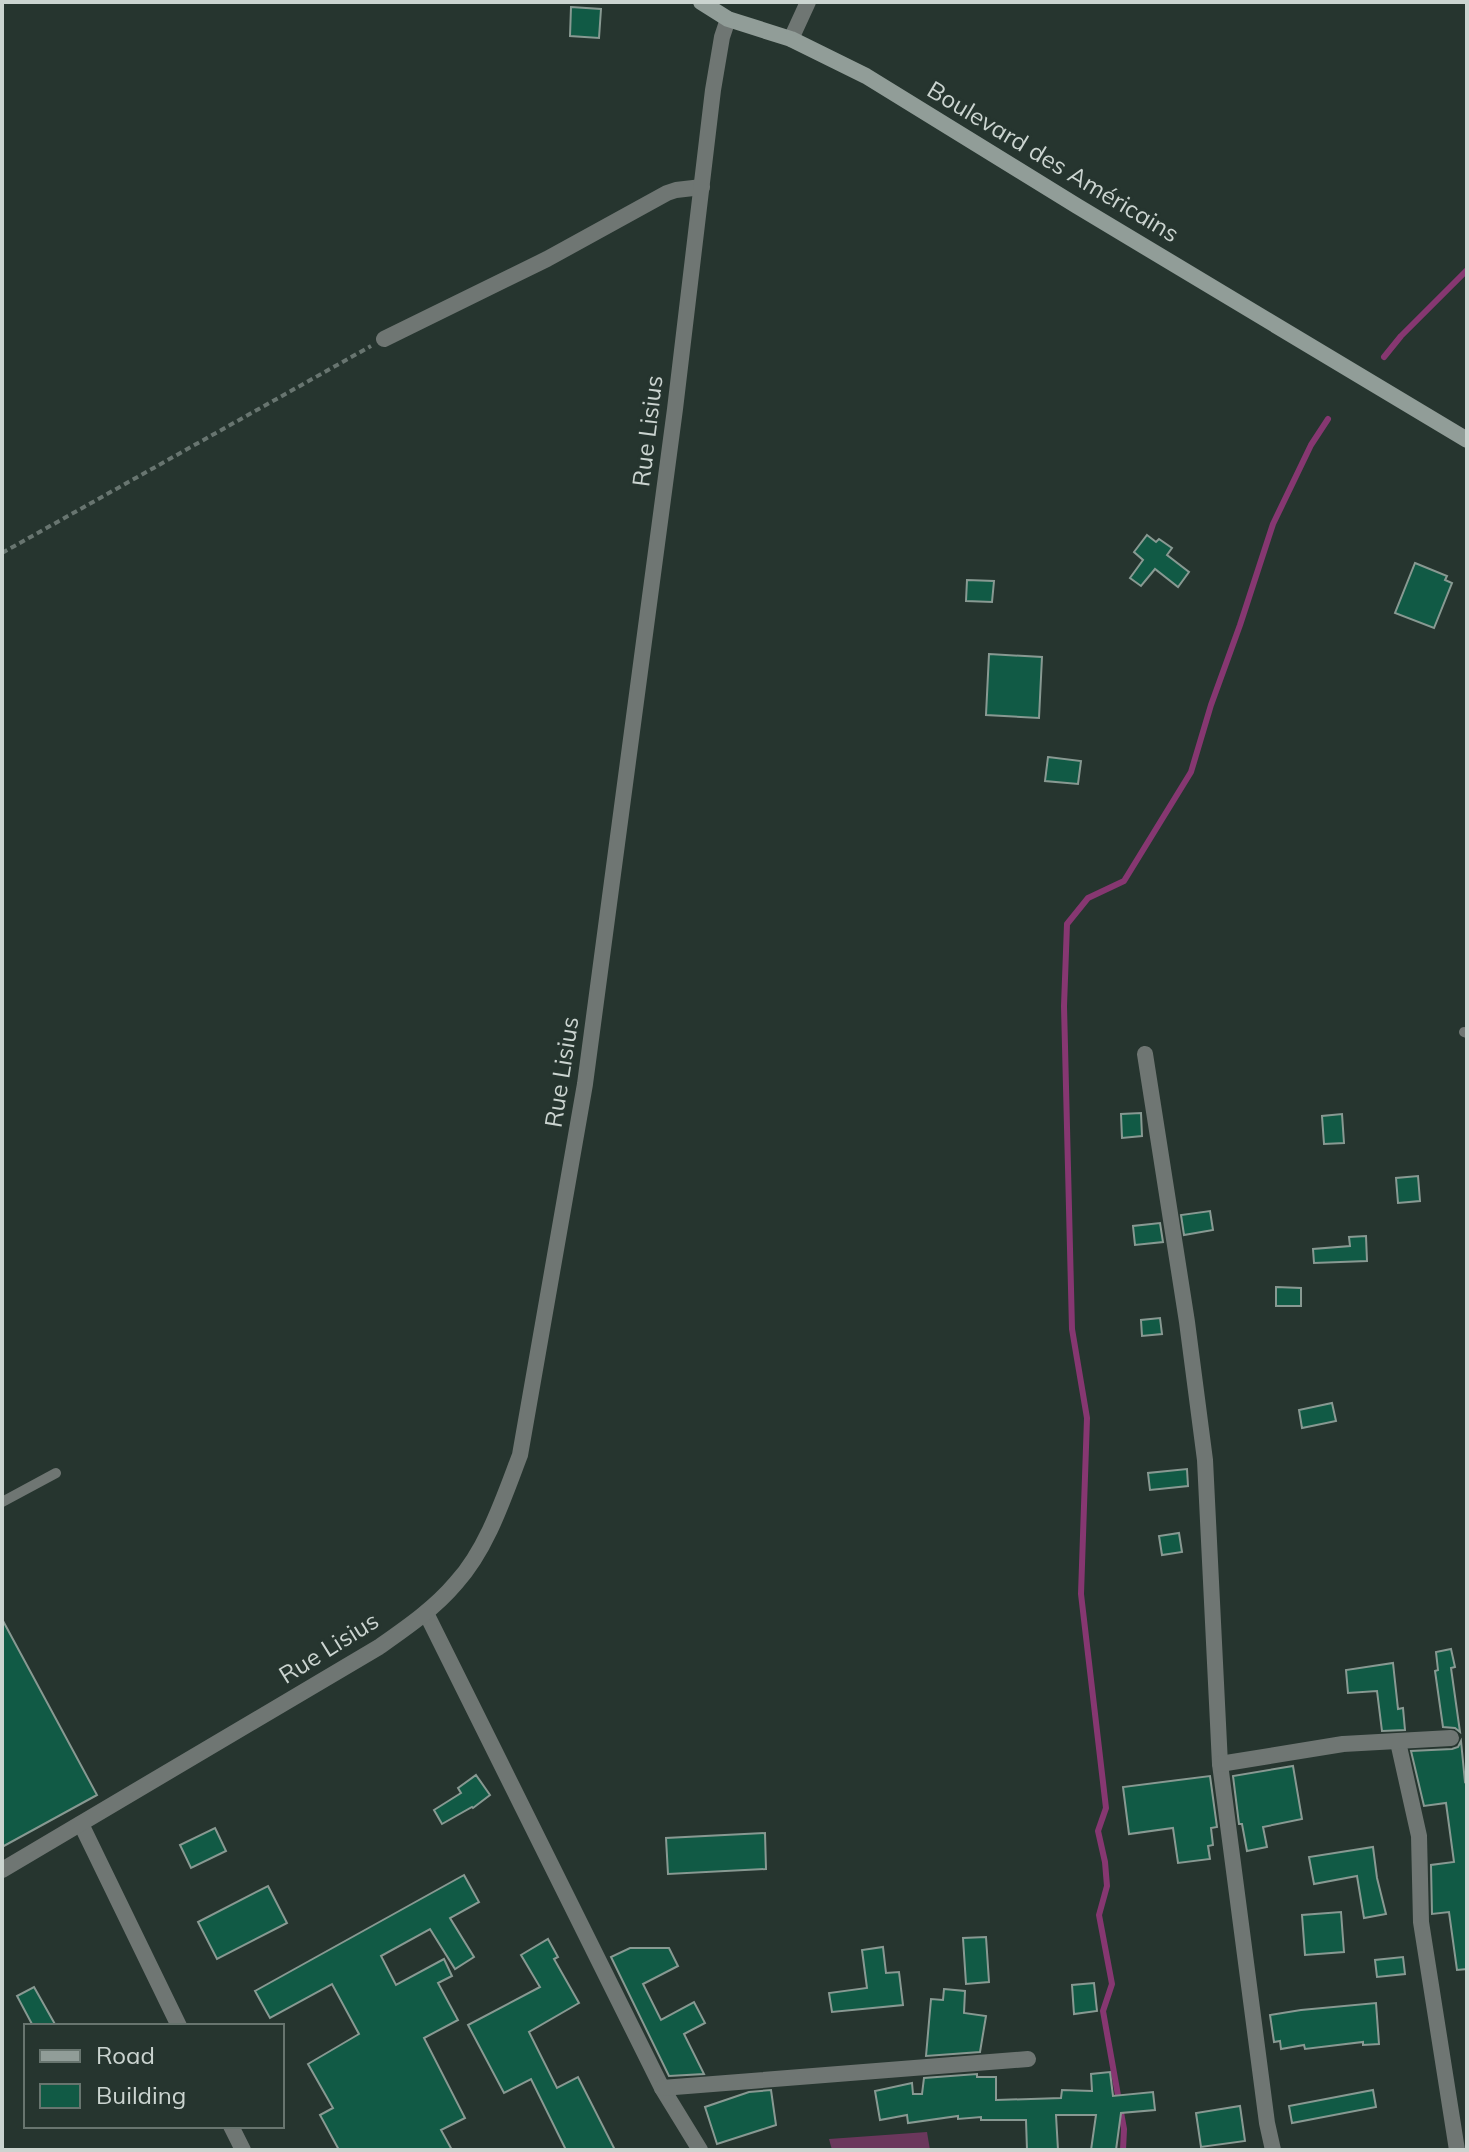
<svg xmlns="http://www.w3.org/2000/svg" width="1469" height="2152" font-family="Mulish,sans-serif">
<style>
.green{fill:#6b375c}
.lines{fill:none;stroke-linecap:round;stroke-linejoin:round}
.stream{stroke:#863771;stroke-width:6}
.building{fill:#115a45;stroke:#889992;stroke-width:2}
.path{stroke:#687570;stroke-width:4;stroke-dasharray:6 4;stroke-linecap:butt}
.service{stroke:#6f7673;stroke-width:10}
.minor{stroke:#6f7673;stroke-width:16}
.tertiary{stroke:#6f7673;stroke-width:16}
.secondary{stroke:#919d98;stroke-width:16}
.labels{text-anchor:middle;stroke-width:6;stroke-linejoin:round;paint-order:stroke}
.street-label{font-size:24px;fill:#cbd4d0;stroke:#26352f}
</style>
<rect width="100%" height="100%" fill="#26352f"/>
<!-- green -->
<polygon class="green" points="927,2132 930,2150 832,2150 829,2139"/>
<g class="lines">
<!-- stream -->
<g class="stream">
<polyline points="1384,357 1401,336 1467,270"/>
<polyline points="1123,2150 1124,2129 1103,2011 1112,1984 1099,1915 1107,1886 1105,1862 1098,1831 1106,1808 1081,1594 1087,1418 1072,1329 1064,1006 1067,924 1088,898 1124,881 1191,772 1211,705 1240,625 1273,524 1311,445 1328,419"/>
</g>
</g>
<!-- building -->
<g class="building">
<polygon points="571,7 601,9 599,38 570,36"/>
<polygon points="1147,535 1156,542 1159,539 1172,548 1167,555 1189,572 1178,587 1155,569 1141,586 1130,578 1143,560 1134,552"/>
<polygon points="1415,563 1447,576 1445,580 1452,583 1434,628 1395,613"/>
<polygon points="967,580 994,581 992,602 966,601"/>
<polygon points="989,654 1042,657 1039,718 986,715"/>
<polygon points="1048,757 1081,761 1078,784 1045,781"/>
<polygon points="1141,1113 1142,1136 1122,1138 1121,1114"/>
<polygon points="1342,1114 1344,1143 1324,1144 1322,1116"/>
<polygon points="1418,1176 1420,1201 1398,1203 1396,1178"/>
<polygon points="1210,1211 1213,1230 1184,1235 1181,1215"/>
<polygon points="1160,1223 1163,1242 1135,1245 1133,1226"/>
<polygon points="1366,1236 1367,1261 1314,1263 1313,1249 1350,1246 1349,1237"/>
<polygon points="1276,1287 1301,1288 1301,1306 1276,1306"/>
<polygon points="1160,1318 1162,1334 1142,1336 1141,1320"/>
<polygon points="1332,1403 1336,1421 1302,1428 1299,1410"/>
<polygon points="1187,1469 1188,1486 1150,1490 1148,1473"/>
<polygon points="1179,1533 1182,1552 1162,1555 1159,1536"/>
<polygon points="2,1619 97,1795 2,1847"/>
<polygon points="1451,1649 1455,1667 1451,1668 1460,1732 1455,1728 1443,1727 1435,1671 1438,1670 1436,1652"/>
<polygon points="1393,1663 1398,1709 1403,1708 1405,1730 1382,1731 1377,1691 1348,1693 1346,1670"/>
<polygon points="1461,1741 1465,1782 1467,1781 1467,1969 1457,1970 1449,1912 1432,1914 1431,1865 1454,1862 1446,1803 1424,1806 1411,1751 1452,1749 1458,1747"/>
<polygon points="1293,1766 1302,1819 1263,1827 1267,1847 1247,1851 1242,1824 1239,1824 1233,1776"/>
<polygon points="476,1775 490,1795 473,1808 472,1807 442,1824 434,1810 461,1793 458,1788"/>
<polygon points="1210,1776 1217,1827 1211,1828 1213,1845 1208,1846 1210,1859 1178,1863 1173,1828 1129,1834 1123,1787"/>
<polygon points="215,1828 226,1851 191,1868 180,1845"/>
<polygon points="765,1833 766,1869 668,1874 666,1838"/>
<polygon points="1373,1847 1377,1878 1386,1914 1364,1918 1357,1876 1314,1884 1309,1857"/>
<polygon points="464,1875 479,1902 450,1918 474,1957 455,1969 430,1929 381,1956 396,1985 444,1959 452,1976 438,1983 458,2020 424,2038 465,2118 441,2130 452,2150 339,2150 320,2115 333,2108 308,2064 359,2034 332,1984 270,2018 255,1991"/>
<polygon points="268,1886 287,1923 217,1959 198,1922"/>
<polygon points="1341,1912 1344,1952 1305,1955 1302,1915"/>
<polygon points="986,1937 989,1982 966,1984 963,1938"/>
<polygon points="548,1939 558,1957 554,1959 579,2003 529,2032 557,2088 578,2077 615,2150 566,2150 531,2079 504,2093 468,2025 540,1987 521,1955"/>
<polygon points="883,1947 886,1973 899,1972 903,2005 832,2012 829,1993 867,1988 862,1950"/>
<polygon points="630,1948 669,1948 678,1966 643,1984 661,2020 694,2002 705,2023 684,2034 704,2074 669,2076 611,1957"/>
<polygon points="1403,1957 1405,1974 1377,1977 1375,1960"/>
<polygon points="1094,1983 1097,2011 1074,2014 1072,1985"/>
<polygon points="34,1987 56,2026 33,2026 17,1996"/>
<polygon points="944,1989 965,1991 964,2013 986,2016 980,2052 926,2056 931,1999 943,2000"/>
<polygon points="1376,2003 1379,2044 1363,2045 1363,2042 1305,2049 1304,2045 1281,2049 1280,2041 1274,2042 1270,2015 1301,2010"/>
<polygon points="1110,2072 1113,2096 1153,2092 1155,2110 1121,2113 1116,2150 1091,2150 1096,2115 1056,2115 1058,2150 1027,2150 1026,2120 981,2120 981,2117 958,2119 958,2116 908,2123 907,2115 880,2120 875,2091 912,2083 913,2094 922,2094 924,2078 977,2074 977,2077 996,2077 996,2100 1061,2098 1062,2090 1092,2091 1091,2074"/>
<polygon points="771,2090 776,2125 717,2144 705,2107 749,2092"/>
<polygon points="1373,2090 1376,2107 1292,2123 1289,2106"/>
<polygon points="1240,2106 1245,2141 1201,2147 1196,2113"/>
</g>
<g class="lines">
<!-- path -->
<polyline class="path" points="2,553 371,346"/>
<!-- service -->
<g class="service">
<polyline points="1464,1032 1467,1033"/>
<polyline points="2,1502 56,1473"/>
</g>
<!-- minor -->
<g class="minor">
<polyline points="791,39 808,2"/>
<polyline points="384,339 547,259 667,193 676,190 702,187"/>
<polyline points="1145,1054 1187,1322 1205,1460 1220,1764 1267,2123 1273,2150"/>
<polyline points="426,1613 662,2088 700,2150"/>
<polyline points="1398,1742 1419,1836 1421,1922 1457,2150"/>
<polyline points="1220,1764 1343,1744 1451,1738"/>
<polyline points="81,1824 179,2026"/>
<polyline points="662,2088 1028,2059"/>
<polyline points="231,2126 243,2150"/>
</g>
<!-- tertiary -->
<path class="tertiary" d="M2,1870L379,1647C406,1628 434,1609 456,1583C487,1549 504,1497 520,1455L585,1084L675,409L713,90L722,37L728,19"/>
<!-- secondary -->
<polyline class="secondary" points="701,2 728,19 791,39 866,76 1077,206 1467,440"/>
</g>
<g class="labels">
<!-- street labels -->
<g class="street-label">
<text transform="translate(1053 162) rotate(31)" y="8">Boulevard des Américains</text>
<text transform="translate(648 431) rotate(-83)" y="8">Rue Lisius</text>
<text transform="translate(562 1072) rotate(-81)" y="8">Rue Lisius</text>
<text transform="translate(329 1648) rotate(-32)" y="8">Rue Lisius</text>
</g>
</g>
<!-- border -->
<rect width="1469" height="2152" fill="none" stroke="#cbd4d0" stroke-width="8"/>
<!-- legend -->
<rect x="24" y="2024" width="260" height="104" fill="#26352f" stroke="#68756f" stroke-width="2"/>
<rect x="40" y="2050" width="40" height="12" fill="#919d98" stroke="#68756f" stroke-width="2"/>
<text x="96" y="2064" font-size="24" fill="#cbd4d0">Road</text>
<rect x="40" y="2084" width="40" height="24" fill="#115a45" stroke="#68756f" stroke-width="2"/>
<text x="96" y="2104" font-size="24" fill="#cbd4d0">Building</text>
</svg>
